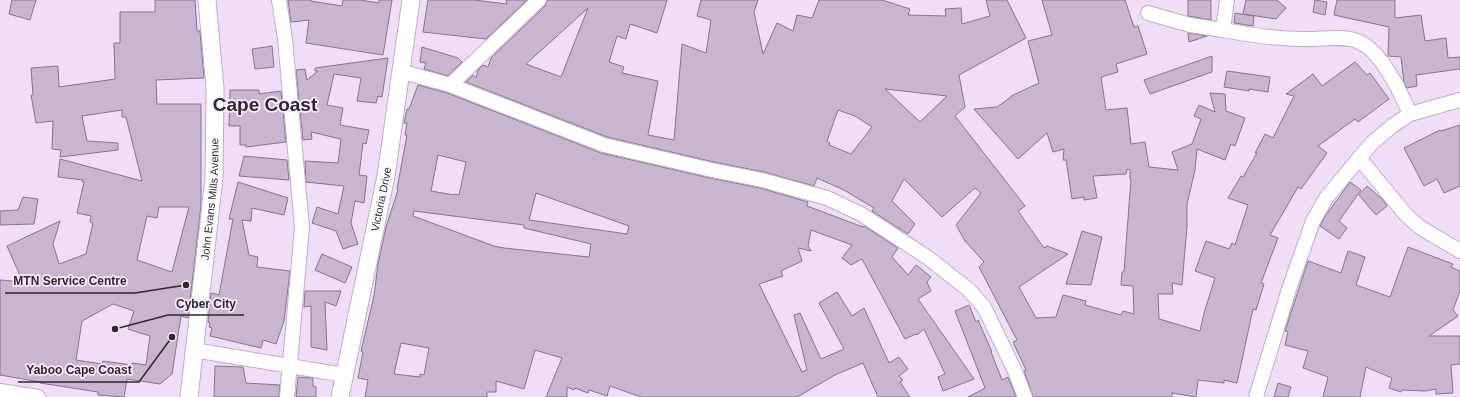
<svg xmlns="http://www.w3.org/2000/svg" width="1460" height="397" font-family="Arial,sans-serif">
<style>
.building{fill:#c8b6d0;stroke:#85748b;fill-rule:evenodd}
.lines{fill:none;stroke-linecap:round;stroke-linejoin:round}
.minor-casing{stroke:#c0aec7;stroke-width:16}
.tertiary-casing{stroke:#c0aec7;stroke-width:19}
.minor{stroke:#fff;stroke-width:14}
.tertiary{stroke:#fff;stroke-width:17}
.labels{text-anchor:middle;stroke-width:3.5;stroke-linejoin:round;paint-order:stroke}
.street-label{font-size:11px;fill:#2d2630;stroke:#f9eefe}
.town-label{font-size:19px;font-weight:bold;fill:#2d2630;stroke:#f9eefe}
.leader{fill:none;stroke:#2d2630;stroke-width:1.5}
.callout-dot{fill:#2d2630;stroke:#f9eefe;stroke-width:1.5}
.callout-label{font-size:12px;text-anchor:middle;font-weight:bold;fill:#2d2630;stroke:#f9eefe;stroke-width:3.5;stroke-linejoin:round;paint-order:stroke}
</style>
<rect width="100%" height="100%" fill="#f0def8"/>
<!-- building -->
<g class="building">
<polygon points="12,0 36,0 30,20 9,14"/>
<path d="M155,0H195L197,31H200L204,78L156,80L157,104H201V206L188,318L181,316L172,374L160,384L127,379L124,397L98,395V392L40,383V382L0,375V280L23,282L7,246L60,221L53,244L59,264L86,254L93,223L90,222L91,216L77,213L84,182H82L83,180L58,177L60,159L142,181L126,117H122V110L82,116L87,141L118,143V150L60,157L61,150L52,149L53,121L36,123L31,95H33L31,68L58,66L59,87L115,79L114,43H120V12H155ZM159,207H189L172,272L137,260L147,216L157,218ZM113,304L134,311L128,329L150,336L146,365L132,363V365L103,361L102,364L76,360L82,321Z"/>
<polygon points="288,0 311,0 311,1 342,6 343,0 360,0 379,3 379,0 392,0 383,55 306,43 309,20 291,22"/>
<polygon points="428,0 474,0 507,4 506,0 527,0 486,39 423,32"/>
<path d="M547,0H667L657,33L630,24L626,39L617,36L609,62L624,67L622,73L658,81L648,135L674,140L682,44L706,53L711,20L697,16L701,0H758L754,12L763,54L777,23L793,31L797,15L812,18L819,0H882L910,9L908,15L946,16L945,9L961,8L962,24L990,16L986,0H1007L1026,38L959,75L965,107L955,116L1025,206L1018,211L1044,248L1047,246L1068,254L1019,287L1036,318L1056,317L1063,295L1086,301L1085,305L1121,315L1123,311L1134,314L1133,286L1121,285L1122,272H1124L1131,179H1130V170L1127,169L1126,174L1093,176L1097,198L1084,200V197L1072,199L1066,160H1063L1064,149L1053,152L1047,133L1018,159L974,109L997,107L1011,97V96L1039,83L1028,41L1052,35L1042,0H1125L1134,27L1138,26L1147,54L1116,64L1118,72L1101,77L1106,110L1127,108L1131,144L1145,142L1149,167L1178,170L1172,152L1192,144L1201,119L1194,116L1199,105L1215,112L1210,93L1225,94L1226,111L1245,118L1235,146L1231,144L1225,160L1197,149L1195,170L1187,204V226L1182,285L1172,283L1173,294H1158L1159,319L1200,331L1204,313L1215,278L1195,271L1206,241L1229,249L1232,243L1235,245L1248,205L1228,198L1241,176L1243,177L1257,153H1255L1265,134L1273,138L1294,96L1286,94L1313,74L1322,86L1355,62L1367,75L1370,73L1389,99L1358,122L1355,119L1318,146L1327,153L1301,189L1298,187L1270,235L1278,238L1261,283L1264,284L1256,310L1253,309L1237,383L1224,380V383L1198,380L1196,397L1172,393V397H1033L1024,371L1026,370L1013,342L1017,340L979,267L984,262L965,241L956,225L981,193L975,188L942,217L904,179L892,201L915,224L908,234L872,211L874,208L844,190L817,178L814,186L764,172L714,162L607,137L466,82L473,75L476,78L478,70L483,65L488,67L491,58L545,6ZM588,8L561,77L526,64ZM885,89L947,96L920,122ZM838,110L855,116L872,127L851,154L829,145L830,143L827,141Z"/>
<polygon points="1188,0 1211,0 1211,20 1188,16"/>
<polygon points="1246,0 1277,0 1286,8 1276,19 1243,14"/>
<polygon points="1315,0 1327,2 1325,15 1313,12"/>
<polygon points="1337,0 1395,0 1395,18 1421,15 1425,41 1446,38 1448,58 1460,57 1460,69 1416,75 1417,86 1407,88 1404,83 1401,57 1388,56 1389,27 1334,15"/>
<polygon points="1235,13 1254,16 1253,26 1234,23"/>
<polygon points="1188,33 1189,33 1207,36 1189,42"/>
<polygon points="272,46 274,67 255,69 252,49"/>
<polygon points="422,47 458,58 462,62 448,76 424,69 426,63 420,62"/>
<polygon points="1212,56 1212,72 1150,94 1144,80"/>
<polygon points="388,58 382,97 378,96 376,103 357,101 361,78 334,74 327,105 343,108 340,125 369,130 366,144 363,143 359,175 367,176 364,203 355,201 351,223 358,244 343,249 336,231 312,223 317,207 338,214 344,186 306,182 305,161 338,163 341,139 311,132 312,139 303,140 296,70 305,69 307,80 318,71 315,71 315,68"/>
<polygon points="1227,71 1270,77 1268,92 1249,89 1249,91 1224,87"/>
<path d="M418,85L447,93L601,153L710,178L760,188L808,202L807,206L863,227L864,226L898,248L892,257L908,275L916,265L931,277L927,282L931,291L918,299L974,379L943,391L938,377L945,374L924,329L917,335L916,334L905,339L862,259L851,265L842,258L852,245L811,230L808,246L811,251L798,248L802,261L781,271L783,276L759,284L802,372L807,370L794,315L800,313L821,359L844,349L819,303L837,292L852,316L864,308L889,363L899,357L908,369L899,376L903,380L900,382L910,397H878L863,363L835,375L797,397H641L610,386L607,396L589,390L588,393L575,388L574,390L567,387V397H546L562,358L535,350L524,389L496,381V392H487V397H365L368,380L358,378L363,352L361,351L374,296L378,264L386,227L398,190L397,189L407,135H405L407,123H404L407,109H409ZM438,155L466,162L459,195L455,194L454,195L431,191ZM536,193L629,226L627,234L529,220ZM414,211L524,225V228L591,244L589,257L504,248L494,246L413,216ZM401,343L429,348L424,375L420,374V377L394,374Z"/>
<polygon points="230,90 259,90 259,94 281,91 286,142 246,147 246,145 240,145 240,126 229,126"/>
<polygon points="1460,125 1460,186 1444,193 1437,179 1424,186 1404,148 1440,130 1441,131"/>
<polygon points="244,156 287,160 289,180 239,176"/>
<polygon points="238,182 288,198 284,215 252,208 251,221 242,220 249,255 258,257 257,267 290,271 284,321 276,344 263,340 261,348 210,336 212,328 209,327 210,323 208,322 211,293 219,295 233,219 229,219"/>
<polygon points="1350,182 1361,190 1339,221 1347,228 1339,239 1320,226 1326,215"/>
<polygon points="1367,186 1382,199 1387,206 1376,215 1359,195"/>
<polygon points="23,197 38,199 34,224 0,225 0,211 18,210"/>
<polygon points="1082,231 1102,237 1091,285 1066,284"/>
<polygon points="1408,247 1453,264 1451,267 1460,271 1460,291 1453,310 1458,316 1429,336 1460,336 1460,364 1451,365 1453,393 1436,394 1436,389 1425,391 1402,390 1401,392 1389,388 1392,378 1366,367 1360,397 1323,397 1328,377 1303,368 1308,351 1285,345 1288,332 1285,331 1308,261 1341,273 1348,251 1365,257 1356,285 1390,297"/>
<polygon points="322,254 352,267 345,283 315,270"/>
<polygon points="305,291 341,291 336,306 325,302 327,350 311,347 311,306 304,307"/>
<polygon points="969,305 976,322 978,320 992,352 991,352 1002,380 1008,377 1016,397 968,397 985,388 955,311"/>
<polygon points="215,366 243,367 246,383 280,385 279,397 214,397"/>
<polygon points="298,377 313,378 313,386 316,387 316,397 296,397"/>
<polygon points="1278,383 1291,387 1288,397 1274,397"/>
</g>
<g class="lines">
<!-- minor casing -->
<g class="minor-casing">
<g id="minor">
<polyline points="279,0 285,39 302,227 287,397"/>
<path d="M1227,0L1223,30C1250,35 1275,39 1302,39C1320,40 1340,35 1357,41C1380,48 1401,93 1410,114"/>
<polyline points="1148,13 1190,25 1223,30"/>
<polyline points="400,71 450,85 604,145 712,170 762,180 827,198 861,214 927,257 969,290 984,307 1014,369 1025,397"/>
<polyline points="450,85 539,0"/>
<polyline points="1359,158 1407,216 1421,228 1460,251"/>
<polyline points="194,350 344,375"/>
<polyline points="0,391 38,397"/>
<polyline points="1256,397 1289,289 1313,221 1326,198 1371,144 1392,126 1410,114 1460,100"/>
</g>
</g>
<!-- tertiary casing -->
<g class="tertiary-casing">
<g id="tertiary">
<path id="s1" d="M189,397L214,178L215,88L207,0"/>
<path id="s2" d="M340,397L386,176L411,0"/>
</g>
</g>
<!-- minor -->
<use href="#minor" class="minor"/>
<!-- tertiary -->
<use href="#tertiary" class="tertiary"/>
</g>
<g class="labels">
<!-- street labels -->
<g class="street-label">
<text dy="4" stroke="none"><textPath href="#s1" startOffset="199">John Evans Mills Avenue</textPath></text>
<text dy="4" stroke="none"><textPath href="#s2" startOffset="202">Victoria Drive</textPath></text>
</g>
<!-- town labels -->
<g class="town-label">
<text x="265" y="111">Cape Coast</text>
</g>
</g>
<!-- callouts -->
<path class="leader" d="M186 285L135 293H5M115 329L168 315H244M172 337L139 382H18"/>
<g class="callout-dot">
<circle cx="186" cy="285" r="4"/>
<circle cx="115" cy="329" r="4"/>
<circle cx="172" cy="337" r="4"/>
</g>
<g class="callout-label">
<text x="70" y="285">MTN Service Centre</text>
<text x="206" y="308">Cyber City</text>
<text x="79" y="374">Yaboo Cape Coast</text>
</g>
</svg>
